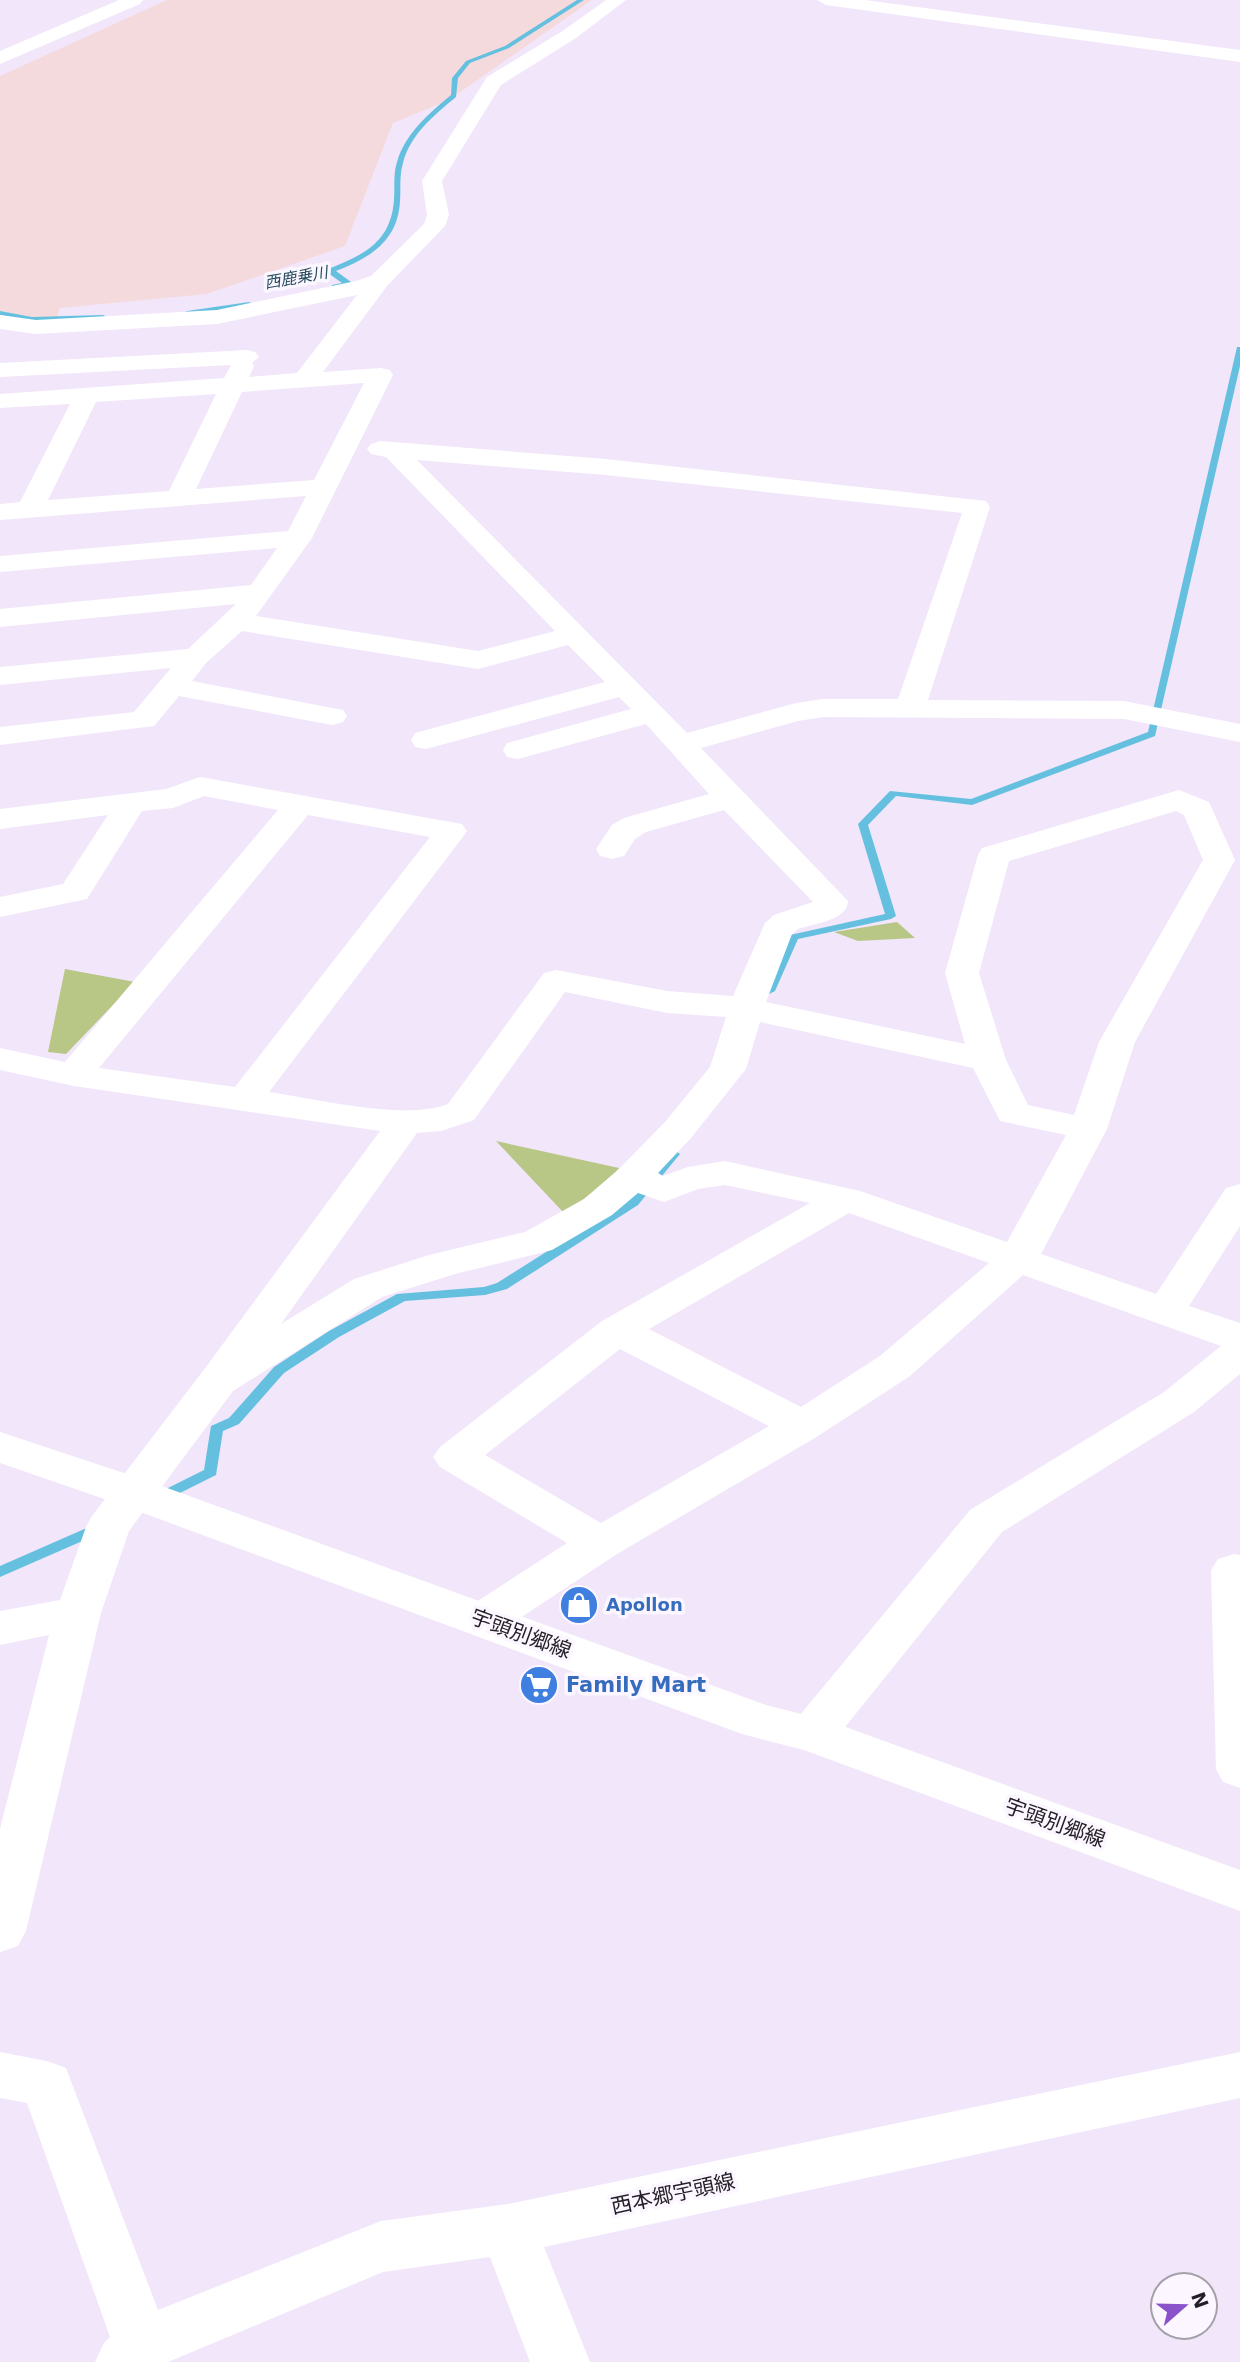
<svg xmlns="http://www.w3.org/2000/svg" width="1240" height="2362" font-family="'DejaVu Sans','Noto Sans JP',sans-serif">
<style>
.industrial{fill:#f5dadd}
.green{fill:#b8c686}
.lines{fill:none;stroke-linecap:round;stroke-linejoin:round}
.stream{fill:#65c0e0;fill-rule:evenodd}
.minor{fill:#fff;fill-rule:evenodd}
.tertiary{fill:#fff;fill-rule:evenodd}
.labels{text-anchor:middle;stroke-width:7;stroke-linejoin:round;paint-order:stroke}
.far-water-label{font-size:16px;font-style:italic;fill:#264e5c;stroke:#fbf6ff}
.shop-label{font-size:18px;font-weight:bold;fill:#366cbe;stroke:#fbf6ff;text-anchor:start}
.near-street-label{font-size:21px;fill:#231f26;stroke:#fbf6ff}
.near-shop-label{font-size:21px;font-weight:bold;fill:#366cbe;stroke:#fbf6ff;text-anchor:start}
</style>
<rect width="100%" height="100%" fill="#f2e6fb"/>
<!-- industrial -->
<polygon class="industrial" points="167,0 592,0 449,100 393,123 345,246 207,294 60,308 57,318 32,319 0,313 0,76"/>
<!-- green -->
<g class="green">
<polygon points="897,922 915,938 858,941 834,932"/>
<polygon points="65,969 135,982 66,1054 48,1052"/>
<polygon points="496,1141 619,1168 608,1182 564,1213"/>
</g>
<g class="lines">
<!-- stream -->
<g class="stream">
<path d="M577,0H584L509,48L470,63L458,78L456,97C434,115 410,135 403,163C399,176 401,189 400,201C398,241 370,258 336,271L351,282V286L332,289V285L342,283L328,273V269C364,255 391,242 394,200C395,187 393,174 397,162C405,134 429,113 451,95L452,78L466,61L505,46Z"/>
<polygon points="249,302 253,304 252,306 187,315 183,313 187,311"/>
<polygon points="0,311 32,317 103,315 107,317 103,319 32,321 0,315"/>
<polygon points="1237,347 1240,347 1240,366 1155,736 972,805 896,796 868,825 896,916 891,919 798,939 775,991 769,994 765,993 763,991 790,935 885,914 858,824 890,791 971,799 1148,732"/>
<polygon points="674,1150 680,1154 638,1205 507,1289 485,1295 405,1301 339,1337 284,1373 239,1424 223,1431 216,1475 166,1500 156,1500 154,1497 156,1494 204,1470 211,1426 229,1418 274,1367 329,1331 397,1294 484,1287 497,1283 630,1199 670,1151"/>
<polygon points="98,1523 103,1524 105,1528 103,1532 0,1577 0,1566"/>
</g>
<!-- minor -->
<g class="minor">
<path d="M606,0H626L576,38L501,85L442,181L449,215L445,226L387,286L323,372L381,368L390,370L393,375L312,538L256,616L478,651L555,631L386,457L371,454L367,449L371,444L380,441L606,459L986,501L990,507L928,700L1124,701L1240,724V742L1124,719L823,717L798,721L701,748L848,901C848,920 813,924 798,929L792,934L766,1002L965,1044L945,973L978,855L982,848L1179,790L1209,802L1235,860L1135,1042L1107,1129L1041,1254L1156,1294L1226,1188L1240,1184V1226L1189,1306L1240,1323V1374L1194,1412L1002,1532L829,1747L812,1752L795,1747L788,1734L795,1721L970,1510L1164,1392L1221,1346L1023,1275L910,1376L818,1436L617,1554L499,1632L483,1637L467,1632L460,1620L467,1608L567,1543L440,1467L433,1457L440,1447L602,1321L810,1203L725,1185L698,1189L664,1202L638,1193L612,1215L552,1250L455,1274L382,1297L233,1391L129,1531L101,1613L26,1931L18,1946L0,1952V1829L49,1635L0,1645V1611L60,1600L86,1527L92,1516L203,1371L380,1131L74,1086L0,1070V1048L65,1062L278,810L204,796L173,808L142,811L87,899L0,917V897L63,884L108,815L0,829V809L166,789L200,777L462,824L467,831L462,838L269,1092C316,1099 406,1121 448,1104L544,973L556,970L667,991L733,996L765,923L774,915L813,902L724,810L646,832L635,839L624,856L612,859L600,856L596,849L612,825L624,818L709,794L646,724L518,759L507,757L503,750L507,743L631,709L619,697L426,749L415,747L411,740L415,733L605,682L568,645L478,669L242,631L206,663L192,681L343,710L347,716L343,722L332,725L179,696L154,726L0,745V727L134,712L171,668L0,685V667L188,649L236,604L0,627V609L251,585L277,548L0,572V556L288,531L306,496L0,520V504L20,502L70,404L0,408V394L224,378L231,365L0,377V363L247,350L255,352L259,357L252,363L254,366L249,377L297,373L357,295L217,324L36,334L0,329V315L36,320L217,310L356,281L371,276L424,224L427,215L422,181L487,77L564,30ZM364,383L314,480L196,489L242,392ZM216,394L169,491L48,500L96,402ZM417,460L606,475L962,513L898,699H823L796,703L687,733ZM1176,811L1184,815L1203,860L1099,1042L1074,1115L1028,1105L1006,1060L979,973L1009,861ZM308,815L430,837L235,1087L99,1068ZM565,992L667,1013L726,1017L710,1067L665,1122L619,1169L584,1199L525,1232L429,1255L354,1279L281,1324L417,1133L441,1131L474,1120ZM760,1022L973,1068L1000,1121L1066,1135L1007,1242L860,1191L725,1161L688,1167L663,1176L658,1173L691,1138L746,1069ZM849,1213L989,1263L880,1356L801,1407L649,1329ZM620,1349L769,1426L601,1523L485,1455Z"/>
<polygon points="1234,1554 1240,1555 1240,1788 1223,1782 1216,1769 1211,1570 1218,1559"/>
<polygon points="0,2052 47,2061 66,2068 158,2310 381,2221 508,2204 1240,2052 1240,2098 544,2247 590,2362 530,2362 490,2257 383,2272 168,2362 95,2362 104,2343 110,2337 27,2103 0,2098"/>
</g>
<!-- tertiary -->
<g class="tertiary">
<polygon points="119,0 143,0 140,4 0,64 0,51"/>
<polygon points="817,0 865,0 1240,50 1240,62 826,5"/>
<polygon points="0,1432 148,1481 766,1705 829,1721 1240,1870 1240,1911 804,1750 742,1734 116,1503 0,1463"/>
</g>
</g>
<!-- icons -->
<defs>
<g id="shop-disc" transform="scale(2.0125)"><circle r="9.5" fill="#3f7fe0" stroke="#fbf6ff"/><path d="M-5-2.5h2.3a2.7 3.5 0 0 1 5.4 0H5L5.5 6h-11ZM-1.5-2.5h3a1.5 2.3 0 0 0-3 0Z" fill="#fff"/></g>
<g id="supermarket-disc" transform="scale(2.0125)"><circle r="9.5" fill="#3f7fe0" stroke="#fbf6ff"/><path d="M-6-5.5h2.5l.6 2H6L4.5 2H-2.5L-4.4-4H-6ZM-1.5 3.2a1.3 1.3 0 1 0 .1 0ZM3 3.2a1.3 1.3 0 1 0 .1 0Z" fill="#fff"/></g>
</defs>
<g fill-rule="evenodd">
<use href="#shop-disc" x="579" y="1605"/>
<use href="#supermarket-disc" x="539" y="1685"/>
</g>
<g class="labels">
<!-- far-water labels -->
<g class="far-water-label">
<text transform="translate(296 277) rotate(-10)" y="6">西鹿乗川</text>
</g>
<!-- shop labels -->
<g class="shop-label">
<text x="606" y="1611">Apollon</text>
</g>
<!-- near-street labels -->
<g class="near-street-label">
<text transform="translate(521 1634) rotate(20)" y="7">宇頭別郷線</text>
<text transform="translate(1055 1823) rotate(20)" y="7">宇頭別郷線</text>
<text transform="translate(673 2194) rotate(-12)" y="7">西本郷宇頭線</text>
</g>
<!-- near-shop labels -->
<g class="near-shop-label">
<text x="566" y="1692">Family Mart</text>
</g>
</g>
<!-- north arrow -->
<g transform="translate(1184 2306) rotate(70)"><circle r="33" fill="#fbf6ff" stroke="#a5a0a8" stroke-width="2"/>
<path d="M0-5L12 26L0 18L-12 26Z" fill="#8b53ca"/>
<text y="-10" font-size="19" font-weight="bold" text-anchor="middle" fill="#231f26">N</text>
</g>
</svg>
